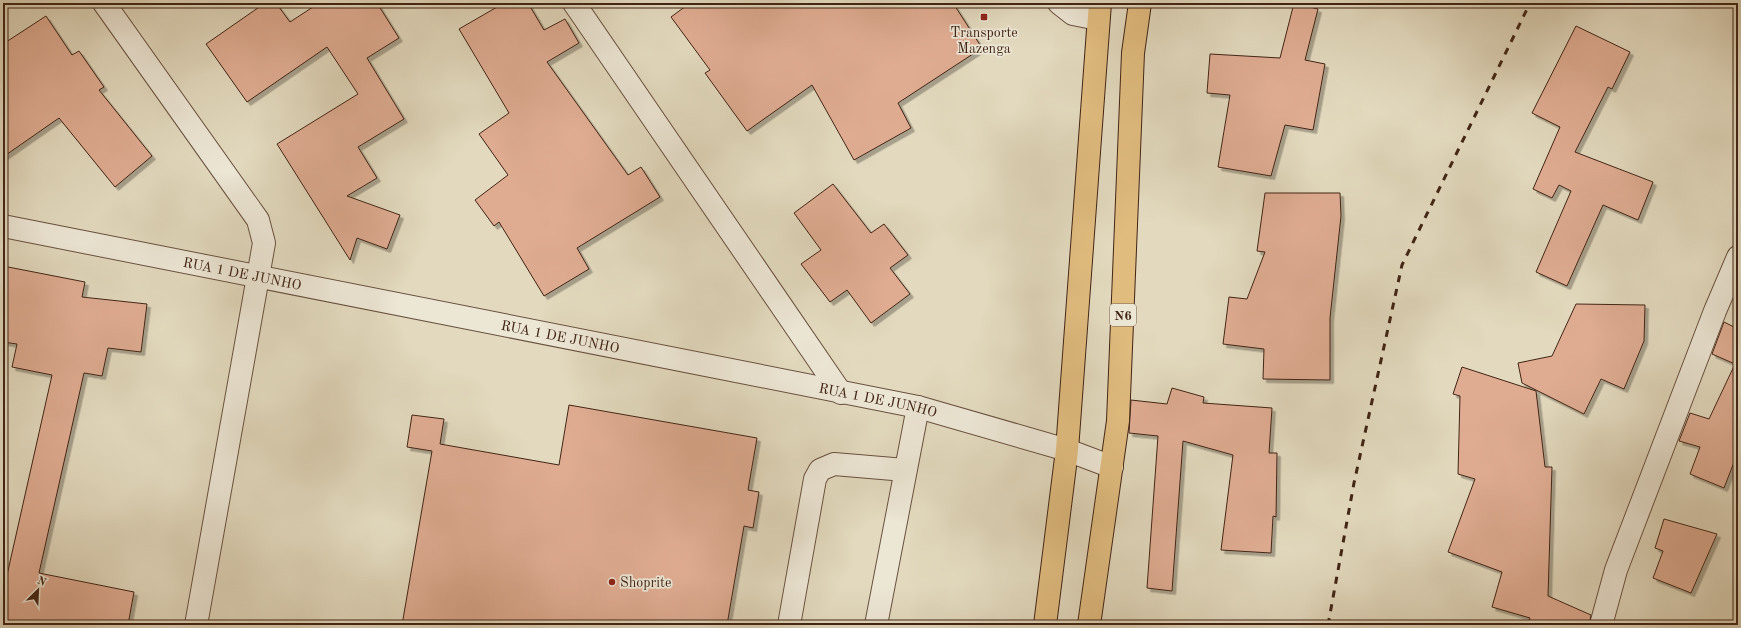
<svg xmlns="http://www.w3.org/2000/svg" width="1741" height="628" font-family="'Old Standard TT',serif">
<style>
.building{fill:#dfac92;stroke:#412415;filter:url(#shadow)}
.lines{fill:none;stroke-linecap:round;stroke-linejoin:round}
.minor-casing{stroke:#69513f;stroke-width:24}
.highway-casing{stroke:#412415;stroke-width:24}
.minor{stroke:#ece6d5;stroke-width:22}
.highway{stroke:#e1bc7f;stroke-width:22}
.rail{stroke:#412415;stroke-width:3;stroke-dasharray:7 7;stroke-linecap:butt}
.poi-dot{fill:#8f2418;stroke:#ece6d5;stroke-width:1.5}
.labels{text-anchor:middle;stroke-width:3.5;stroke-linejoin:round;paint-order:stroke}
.shield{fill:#ece6d5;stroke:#745e4f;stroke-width:1}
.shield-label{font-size:13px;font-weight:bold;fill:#412415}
.poi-label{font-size:14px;fill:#412415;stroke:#ece6d5}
.street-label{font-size:14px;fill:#412415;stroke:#ece6d5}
</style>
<defs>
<filter id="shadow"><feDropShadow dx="3.5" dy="3.5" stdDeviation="0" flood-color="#0004"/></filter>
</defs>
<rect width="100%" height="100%" fill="#e2d9be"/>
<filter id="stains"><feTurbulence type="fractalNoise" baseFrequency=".005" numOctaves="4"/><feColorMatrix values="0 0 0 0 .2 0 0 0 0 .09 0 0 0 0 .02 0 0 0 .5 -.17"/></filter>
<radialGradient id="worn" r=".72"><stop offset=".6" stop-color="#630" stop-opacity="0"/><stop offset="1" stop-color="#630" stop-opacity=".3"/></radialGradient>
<!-- building -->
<g class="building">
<polygon points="265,3 276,3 290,22 319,3 377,3 399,38 367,58 404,119 358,147 377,178 347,196 400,215 387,249 357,238 350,260 277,144 358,94 327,47 247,102 206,44"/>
<polygon points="504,3 528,3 544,30 565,19 579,43 547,62 628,175 641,167 660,197 577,248 589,269 544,296 499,222 494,226 475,200 508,175 479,134 509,113 459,29"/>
<polygon points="690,3 953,3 982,48 898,103 911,128 854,160 812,85 747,131 705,73 710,70 671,17"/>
<polygon points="1294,3 1318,9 1305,60 1325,64 1313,130 1285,125 1271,176 1218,167 1230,95 1207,93 1210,54 1280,58"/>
<polygon points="46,16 72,55 79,51 104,87 99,90 152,156 115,187 59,118 3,157 3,44"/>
<polygon points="1576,26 1630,52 1612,89 1608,87 1575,152 1653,182 1638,220 1603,205 1567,286 1536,272 1571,191 1559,185 1552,198 1533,189 1560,127 1532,113"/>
<polygon points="833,184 871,233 884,224 908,255 890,268 910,294 871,323 847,290 830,302 801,264 821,250 794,213"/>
<polygon points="1265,193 1340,193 1341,216 1330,318 1330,380 1263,379 1264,349 1223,344 1229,297 1247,299 1265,252 1257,251"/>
<polygon points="3,266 85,282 82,297 147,304 141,352 108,348 102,376 84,373 39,573 134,592 128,625 3,625 3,593 52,375 12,367 17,344 3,342"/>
<polygon points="1576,304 1645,305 1644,341 1624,389 1601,379 1584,414 1522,383 1518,363 1552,356"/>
<polygon points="1724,322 1738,329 1738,452 1724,488 1690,474 1700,447 1679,441 1690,413 1709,419 1735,364 1712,354"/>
<polygon points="1462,367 1536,391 1545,467 1552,467 1548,596 1591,615 1589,625 1527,625 1530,618 1492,607 1502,572 1448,552 1475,479 1458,474 1460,396 1453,394"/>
<polygon points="1172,388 1204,397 1203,403 1272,408 1269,453 1277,453 1276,517 1273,516 1271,553 1221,550 1233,455 1183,441 1172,591 1147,588 1158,436 1129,433 1131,400 1167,404"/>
<polygon points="569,405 757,438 748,490 759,492 753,528 744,526 727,625 402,625 432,451 407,447 412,415 444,419 440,444 559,465"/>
<polygon points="1664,519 1717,534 1691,593 1653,578 1663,551 1655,548"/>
</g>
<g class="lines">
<!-- minor casing -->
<g class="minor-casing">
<g id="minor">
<polyline points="104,3 258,220 264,243 196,625"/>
<polyline points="574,3 841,393"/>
<polyline points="1059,3 1073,14 1098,19"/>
<path id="s1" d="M3,226L918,407L1067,450L1112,467"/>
<polyline points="789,625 815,479 820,470 834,464 905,470"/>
<polyline points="876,625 918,407"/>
<polyline points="1601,625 1616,570 1715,311 1738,257"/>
</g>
</g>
<!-- highway casing -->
<g class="highway-casing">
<g id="highway">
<polyline points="1045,625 1067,450 1100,3"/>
<polyline points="1089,625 1118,421 1133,53 1140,3"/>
</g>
</g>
<!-- minor -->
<use href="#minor" class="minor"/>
<!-- highway -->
<use href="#highway" class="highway"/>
<!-- rail -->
<polyline class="rail" points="1328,625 1354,483 1402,265 1530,3"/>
</g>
<!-- markers -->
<g class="poi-dot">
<rect x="980" y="13" width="8" height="8" rx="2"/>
<circle cx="612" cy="582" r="4"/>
</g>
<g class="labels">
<!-- shield labels -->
<rect class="shield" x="1110" y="304" width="26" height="22" rx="3"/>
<g class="shield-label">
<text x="1123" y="320">N6</text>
</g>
<!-- poi labels -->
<g class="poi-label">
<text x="984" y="37">Transporte<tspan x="984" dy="16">Mazenga</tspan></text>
<text x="620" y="587" text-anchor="start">Shoprite</text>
</g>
<!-- street labels -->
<g class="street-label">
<text dy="5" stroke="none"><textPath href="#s1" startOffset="244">RUA 1 DE JUNHO</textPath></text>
<text dy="5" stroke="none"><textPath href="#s1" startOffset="568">RUA 1 DE JUNHO</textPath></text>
<text dy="5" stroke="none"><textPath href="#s1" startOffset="892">RUA 1 DE JUNHO</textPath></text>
</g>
</g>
<!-- margin -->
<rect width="1741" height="628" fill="none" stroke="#e2d9be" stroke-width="16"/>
<rect x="4" y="4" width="1733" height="620" fill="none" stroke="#412415" stroke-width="2"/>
<rect x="8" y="8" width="1725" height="612" fill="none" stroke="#412415"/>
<!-- north arrow -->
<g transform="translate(38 590) rotate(24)" stroke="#ece6d5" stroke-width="3" paint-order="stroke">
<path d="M0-3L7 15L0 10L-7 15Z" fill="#412415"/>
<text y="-6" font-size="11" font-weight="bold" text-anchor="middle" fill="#412415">N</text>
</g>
<rect width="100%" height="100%" filter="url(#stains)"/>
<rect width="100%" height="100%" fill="url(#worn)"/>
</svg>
